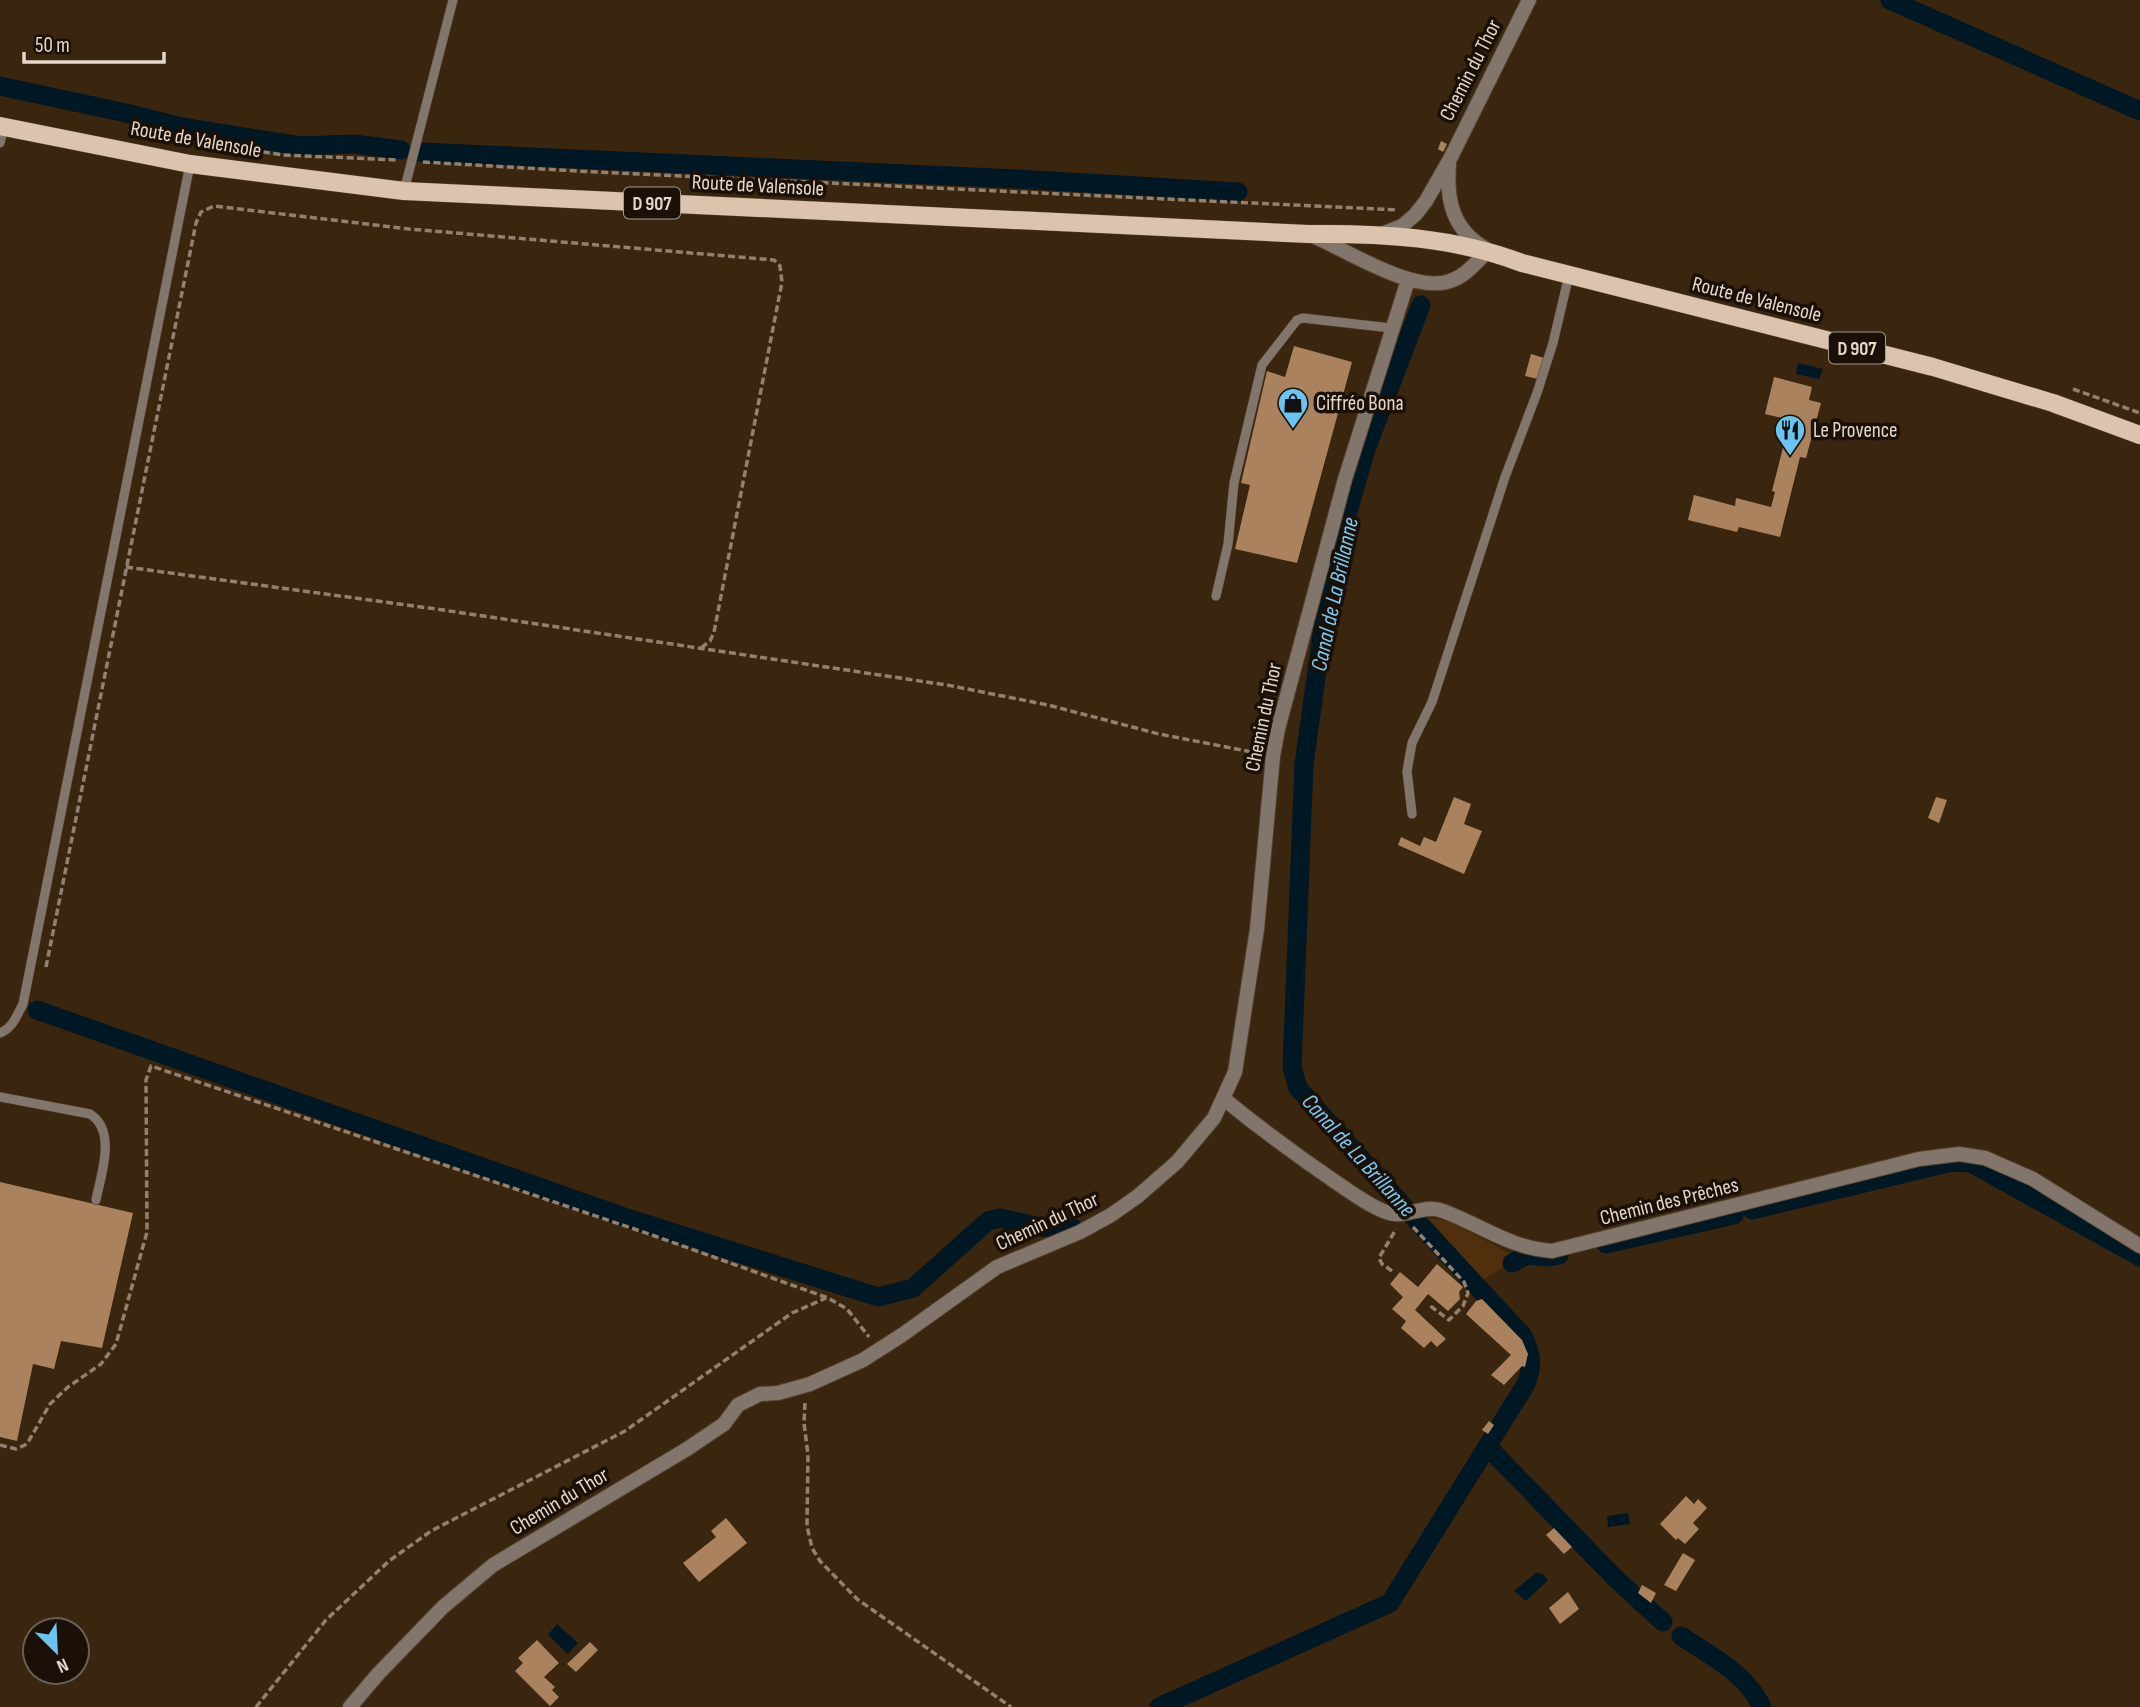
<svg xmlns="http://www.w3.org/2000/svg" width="2140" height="1707" font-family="'Sofia Sans Condensed',sans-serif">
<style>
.green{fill:#50300c}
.water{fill:#001724}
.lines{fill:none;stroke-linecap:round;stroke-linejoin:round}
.canal{stroke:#001724;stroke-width:19}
.building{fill:#aa835e}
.lane-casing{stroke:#55412d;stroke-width:10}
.street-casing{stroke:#55412d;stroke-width:16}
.primary-casing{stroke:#55412d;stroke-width:19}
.path{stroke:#938170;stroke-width:3.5;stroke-dasharray:7 3.5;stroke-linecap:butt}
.lane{stroke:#82766c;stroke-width:9}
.street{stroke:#82766c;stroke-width:14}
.primary{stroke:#dbc3ad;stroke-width:18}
.labels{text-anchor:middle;stroke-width:7;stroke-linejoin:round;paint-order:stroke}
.shield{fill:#1a1007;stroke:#a89b90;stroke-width:2}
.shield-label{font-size:19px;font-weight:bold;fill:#e5d7ca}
.street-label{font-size:21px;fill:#e5d7ca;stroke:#1a1007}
.poi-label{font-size:21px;fill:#e5d7ca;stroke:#1a1007;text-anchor:start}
.water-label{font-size:23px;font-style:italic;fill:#78caf5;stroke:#1a1007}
</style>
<rect width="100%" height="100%" fill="#3a250f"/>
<!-- green -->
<polygon class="green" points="1416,1216 1449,1221 1518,1258 1480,1282"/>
<!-- water -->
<g class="water">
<polygon points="1798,363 1823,369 1819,379 1796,374"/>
<polygon points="1628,1513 1630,1524 1608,1527 1607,1516"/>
<polygon points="1536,1573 1543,1574 1548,1580 1526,1601 1514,1591"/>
<polygon points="557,1624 578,1643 568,1654 548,1635"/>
</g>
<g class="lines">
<!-- canal -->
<g class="canal">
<polyline points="1890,0 2140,111"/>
<polyline points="0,86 126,113 181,127 301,146 353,144 401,150"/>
<polyline points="420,152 1018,179 1238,192"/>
<polyline points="37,1010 624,1217 878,1297 913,1288 988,1221 1000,1218 1040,1227 1073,1228"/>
<polyline points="1752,1210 1952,1162 1971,1163 2140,1257"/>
<polyline points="1606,1244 1734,1215"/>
<polyline points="1512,1263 1528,1255 1549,1257 1559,1255"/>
<polyline points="1488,1447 1615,1578 1663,1622"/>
<path d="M1681,1636C1711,1656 1747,1674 1762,1707"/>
<path d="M1159,1707L1390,1603L1526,1384C1533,1366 1532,1354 1523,1336L1415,1219L1298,1088L1292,1067L1304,764L1324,621L1343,529L1366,449L1421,305"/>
</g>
</g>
<!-- building -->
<g class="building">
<polygon points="1441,141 1447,144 1443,152 1438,149"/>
<polygon points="1294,346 1352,362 1297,563 1235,549 1250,485 1241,483 1267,371 1285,377"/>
<polygon points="1531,354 1544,358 1538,379 1525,376"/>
<polygon points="1774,377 1812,387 1809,400 1821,403 1806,458 1800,457 1780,537 1739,527 1737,532 1688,520 1694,495 1735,506 1736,498 1771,507 1775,492 1772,491 1790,420 1765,414"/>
<polygon points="1454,797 1471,804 1464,824 1482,831 1464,874 1398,845 1401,837 1420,846 1424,837 1436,842"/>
<polygon points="1936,797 1947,800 1939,823 1928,818"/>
<polygon points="0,1182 133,1213 102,1348 61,1341 54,1369 33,1364 17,1441 0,1437"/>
<polygon points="1437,1264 1463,1287 1459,1292 1460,1299 1448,1311 1428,1294 1415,1310 1446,1339 1437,1347 1431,1341 1424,1348 1401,1328 1406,1321 1392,1309 1403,1297 1390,1284 1400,1272 1418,1287"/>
<polygon points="1482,1299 1522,1340 1528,1354 1525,1367 1522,1366 1504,1385 1491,1375 1511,1355 1466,1314 1476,1301"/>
<polygon points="1489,1421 1494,1425 1488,1434 1482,1430"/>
<polygon points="1686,1496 1694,1504 1698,1499 1707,1508 1693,1523 1699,1529 1685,1544 1678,1538 1676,1540 1660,1524"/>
<polygon points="726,1518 747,1543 699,1582 683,1563 716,1537 711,1531"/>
<polygon points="1554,1528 1572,1547 1564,1554 1546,1535"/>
<polygon points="1683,1553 1695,1560 1676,1591 1664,1585"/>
<polygon points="1642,1585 1656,1593 1651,1603 1638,1593"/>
<polygon points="1568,1592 1579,1609 1560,1624 1549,1608"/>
<polygon points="537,1640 559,1663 544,1677 555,1687 552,1690 559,1697 550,1706 515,1671 523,1663 518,1658"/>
<polygon points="590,1642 598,1650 576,1672 567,1664"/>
</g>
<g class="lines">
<!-- lane casing -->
<g class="lane-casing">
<g id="lane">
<polyline points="0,143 4,127"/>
<polyline points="404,191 453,0"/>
<polyline points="1216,596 1228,544 1234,483 1262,365 1297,320 1303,318 1391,328"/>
<polyline points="1412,814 1407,771 1412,743 1432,702 1505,477 1537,393 1553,343 1569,275"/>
<path d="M0,1033C13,1028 17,1015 23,1004L190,164"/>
<path d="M0,1097L90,1114C117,1131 101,1174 96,1200"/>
</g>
</g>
<!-- street casing -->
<g class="street-casing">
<g id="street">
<path d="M1449,165C1446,201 1453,230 1486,249"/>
<polyline points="1382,234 1402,226 1415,215 1426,201 1450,159 1529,0"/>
<path d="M1313,236C1348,251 1414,294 1450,281C1463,277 1472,267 1481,258"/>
<path d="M1224,1099C1262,1130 1300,1158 1340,1185C1355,1195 1369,1206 1386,1212C1405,1220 1423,1203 1443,1211C1481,1225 1510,1248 1552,1251L1919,1159L1959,1154L1985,1158L2033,1179L2140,1246"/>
<polyline points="350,1707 378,1674 443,1607 493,1565 687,1449 724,1424 738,1405 760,1394 778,1393 810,1384 863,1360 902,1335 997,1267 1080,1232 1111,1215 1138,1196 1177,1162 1214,1118 1235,1072 1257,929 1273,756 1278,729 1345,479 1408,280"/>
</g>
</g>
<!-- primary casing -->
<g class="primary-casing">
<path id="primary" d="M0,126L190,164L404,191L1308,234C1381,233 1454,237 1522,263L1933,367L2053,403L2140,435"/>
</g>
<!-- path -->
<g class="path">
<polyline points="128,131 283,155 398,160"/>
<polyline points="423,162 577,171 1398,210"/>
<polyline points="2073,389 2140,413"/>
<polyline points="126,567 436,609 947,685 1048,705 1159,734 1257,753"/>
<polyline points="46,967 196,223 201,212 214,206 409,229 774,260 780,266 782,282 714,632 710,641 701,648"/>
<polyline points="1413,1227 1464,1282 1468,1293 1463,1306 1449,1320 1429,1305"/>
<polyline points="1392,1271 1382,1264 1379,1258 1396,1229"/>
<polyline points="805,1403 804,1423 808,1455 807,1526 812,1548 820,1561 857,1599 1011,1707"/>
<polyline points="0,1445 16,1449 27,1444 50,1404 68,1387 101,1364 116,1344 147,1232 146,1080 151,1066 652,1235 828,1298 847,1309 869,1337"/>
<polyline points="256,1707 326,1620 389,1561 431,1531 625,1431 792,1313 826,1298"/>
</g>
<!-- lane -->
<use href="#lane" class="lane"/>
<!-- street -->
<use href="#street" class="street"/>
<!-- primary -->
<use href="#primary" class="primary"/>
</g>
<!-- icons -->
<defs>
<g id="shop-pin" transform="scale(1.575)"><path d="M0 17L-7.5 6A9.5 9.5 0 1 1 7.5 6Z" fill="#6ac3f1" stroke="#1a1007"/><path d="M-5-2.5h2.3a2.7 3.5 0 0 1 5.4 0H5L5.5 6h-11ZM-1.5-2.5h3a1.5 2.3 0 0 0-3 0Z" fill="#111"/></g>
<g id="restaurant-pin" transform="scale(1.575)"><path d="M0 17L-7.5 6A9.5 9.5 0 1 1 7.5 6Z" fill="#6ac3f1" stroke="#1a1007"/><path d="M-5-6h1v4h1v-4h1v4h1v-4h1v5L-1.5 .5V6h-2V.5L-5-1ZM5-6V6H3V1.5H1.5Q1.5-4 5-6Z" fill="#111"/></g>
</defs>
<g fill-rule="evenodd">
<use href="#shop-pin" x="1293" y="403"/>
<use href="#restaurant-pin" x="1790" y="430"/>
</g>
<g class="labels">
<!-- shield labels -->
<g class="shield">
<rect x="624" y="187.5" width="56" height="31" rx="5"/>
<rect x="1829" y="332.5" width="56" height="31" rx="5"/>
</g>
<g class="shield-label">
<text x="652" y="210">D 907</text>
<text x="1857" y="355">D 907</text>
</g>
<!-- street labels -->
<g class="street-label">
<text transform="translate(1470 70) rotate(-63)" y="7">Chemin du Thor</text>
<text transform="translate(196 139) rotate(10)" y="7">Route de Valensole</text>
<text transform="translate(758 185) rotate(3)" y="7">Route de Valensole</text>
<text transform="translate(1757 299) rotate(14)" y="7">Route de Valensole</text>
<text transform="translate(1263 717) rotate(-78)" y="7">Chemin du Thor</text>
<text transform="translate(1669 1201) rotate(-14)" y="7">Chemin des Prêches</text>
<text transform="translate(1047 1221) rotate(-25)" y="7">Chemin du Thor</text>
<text transform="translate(559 1501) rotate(-31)" y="7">Chemin du Thor</text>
</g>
<!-- poi labels -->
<g class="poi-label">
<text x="1316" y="410">Ciffréo Bona</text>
<text x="1813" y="437">Le Provence</text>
</g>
<!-- water labels -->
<g class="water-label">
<text transform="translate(1334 594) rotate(-78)" y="8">Canal de La Brillanne</text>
<text transform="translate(1359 1155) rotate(48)" y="8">Canal de La Brillanne</text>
</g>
</g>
<!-- north arrow -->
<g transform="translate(56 1651) rotate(156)"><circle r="33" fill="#1a1007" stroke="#6b6055" stroke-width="2"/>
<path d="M0-5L12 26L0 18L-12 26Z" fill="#6ac3f1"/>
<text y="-10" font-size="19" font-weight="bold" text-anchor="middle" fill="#e5d7ca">N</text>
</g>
<!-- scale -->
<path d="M24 52v10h140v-10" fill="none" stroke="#e5d7ca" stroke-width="3.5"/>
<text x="35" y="52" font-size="21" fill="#e5d7ca" stroke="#1a1007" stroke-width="5" paint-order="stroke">50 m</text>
</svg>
